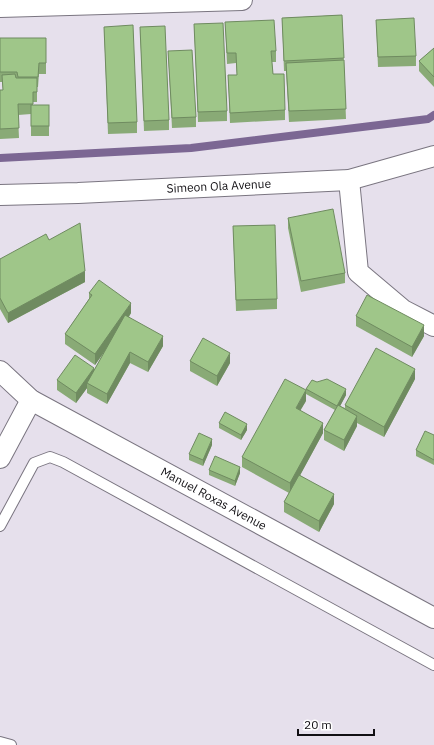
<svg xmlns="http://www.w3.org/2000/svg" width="434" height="745" font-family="'IBM Plex Sans',sans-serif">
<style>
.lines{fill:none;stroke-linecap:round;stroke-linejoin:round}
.stream{stroke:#7c6793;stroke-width:8}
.lane-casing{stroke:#7a7580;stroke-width:12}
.street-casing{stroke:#7a7580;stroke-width:22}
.lane{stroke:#fff;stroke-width:10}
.street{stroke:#fff;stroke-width:20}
.wall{fill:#89aa76}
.shaded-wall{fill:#6f8b60}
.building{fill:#9fc689;stroke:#6f8b60}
.labels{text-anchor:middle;stroke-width:3;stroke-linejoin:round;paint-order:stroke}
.street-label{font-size:12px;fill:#121014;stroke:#fff}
</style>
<rect width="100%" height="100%" fill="#e6e0ec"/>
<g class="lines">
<!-- stream -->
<polyline class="stream" points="0,158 191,148 428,119 434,115"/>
<!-- lane casing -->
<g class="lane-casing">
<g id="lane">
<polyline points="0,526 34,463 50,457 63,462 434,665"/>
<polyline points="0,742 11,745"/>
</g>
</g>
<!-- street casing -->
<g class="street-casing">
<g id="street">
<polyline points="0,7 242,0"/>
<polyline points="349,180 358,272 403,310 434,326"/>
<path id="s1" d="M0,195L78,193L349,180L434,156"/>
<path id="s2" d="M0,371L31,400L434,618"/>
<polyline points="0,458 31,400"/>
</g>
</g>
<!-- lane -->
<use href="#lane" class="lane"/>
<!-- street -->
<use href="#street" class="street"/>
</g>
<!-- wall -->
<g class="wall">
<polygon points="342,15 346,119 289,122 286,71 284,71 282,18"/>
<polygon points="376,20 416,56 416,66 378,67"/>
<polygon points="225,22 276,51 276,62 272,62 273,74 285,110 285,120 230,123 228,75 237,75 236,63 227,64"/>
<polygon points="194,24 227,111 227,121 198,122"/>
<polygon points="104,27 137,122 137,133 108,134"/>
<polygon points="140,27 169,120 169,130 144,131"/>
<polygon points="0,38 46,38 46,74 39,74 38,87 37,87 37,102 33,102 33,105 49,105 49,136 31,136 31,114 18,115 19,138 0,139 0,90 3,90 2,82 0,82"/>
<polygon points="434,48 434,87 419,71 419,61"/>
<polygon points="168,51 196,117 196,127 172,128"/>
<polygon points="288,218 345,273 345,283 301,292 288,228"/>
<polygon points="233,226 277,299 277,309 236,311"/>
<polygon points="49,240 85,282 8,323 0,309 0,259"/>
<polygon points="89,293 131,313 129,317 163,346 148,372 130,363 107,404 87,393 87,388 76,403 57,390 57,380 94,370 105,351 95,365 65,344 65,334 89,299"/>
<polygon points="356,316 424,336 412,357 356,326"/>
<polygon points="190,361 230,363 217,386 190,371"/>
<polygon points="415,379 384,437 357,423 357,426 344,451 324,440 324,430 335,410 306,394 306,389 317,382 346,395 340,406 345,408 345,405"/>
<polygon points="306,401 300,410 323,433 300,475 334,504 319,532 284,512 284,502 289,493 242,467 242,457"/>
<polygon points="219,423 247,430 241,440 219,428"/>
<polygon points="434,435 434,465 416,456 416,450"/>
<polygon points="212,445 203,466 189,460 189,454"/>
<polygon points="209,470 240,473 235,486 209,475"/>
</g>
<!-- shaded-wall -->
<g class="shaded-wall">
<polygon points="85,271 85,282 8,323 8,313"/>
<polygon points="131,303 131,313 95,365 95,354"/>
<polygon points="424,325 424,336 412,357 412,347"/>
<polygon points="163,336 163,346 148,372 148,362"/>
<polygon points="130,352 130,363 107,404 107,394"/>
<polygon points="230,353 230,363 217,386 217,376"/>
<polygon points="94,368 94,378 87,383 87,388 76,403 76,393"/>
<polygon points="415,369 415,379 384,437 384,427"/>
<polygon points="346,389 346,395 337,412 337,406"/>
<polygon points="306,390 306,401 296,418 296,408"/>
<polygon points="357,416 357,426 344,451 344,440"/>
<polygon points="323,423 323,433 290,494 290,483"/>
<polygon points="247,424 247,430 241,440 241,435"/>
<polygon points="212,439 212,445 203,466 203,460"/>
<polygon points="240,467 240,473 235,486 235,481"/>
<polygon points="334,494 334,504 319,532 319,521"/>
</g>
<!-- building -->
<g class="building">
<polygon points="342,15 344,58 284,61 282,18"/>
<polygon points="414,18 416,56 378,57 376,20"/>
<polygon points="274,20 276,51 271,51 273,74 284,74 285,110 230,113 228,75 237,75 236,53 227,53 225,22"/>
<polygon points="223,23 227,111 198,112 194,24"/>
<polygon points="133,25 137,122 108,123 104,27"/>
<polygon points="165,26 169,120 144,121 140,27"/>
<polygon points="0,38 46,38 46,63 39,63 38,77 18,77 17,72 0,72"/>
<polygon points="434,48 434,77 419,61"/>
<polygon points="192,50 196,117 172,118 168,51"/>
<polygon points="344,60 346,109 289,111 286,63"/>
<polygon points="15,74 16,78 37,78 37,92 33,92 33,104 18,104 19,128 0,129 0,90 3,90 2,75"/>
<rect x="31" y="105" width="18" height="21"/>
<polygon points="333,209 345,273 301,281 288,218"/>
<polygon points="80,223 85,271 8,313 0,298 0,259 46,234 49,240"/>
<polygon points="275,225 277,299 236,300 233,226"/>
<polygon points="99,280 131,303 95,354 65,334 92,295 89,293"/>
<polygon points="367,295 424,325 412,347 356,316"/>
<polygon points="125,315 163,336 148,362 130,352 107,394 87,383"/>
<polygon points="203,338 230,353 217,376 190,361"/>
<polygon points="376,348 415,369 384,427 345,405"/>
<polygon points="75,355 94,368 76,393 57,380"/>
<polygon points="285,379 306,390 296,408 323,423 290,483 242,457"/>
<polygon points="327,379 346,389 337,406 306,389 312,380 317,382"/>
<polygon points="338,405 357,416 344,440 324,430"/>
<polygon points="225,412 247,424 241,435 219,423"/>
<polygon points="425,431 434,435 434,460 416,450"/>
<polygon points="199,433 212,439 203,460 189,454"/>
<polygon points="215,456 240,467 235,481 209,470"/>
<polygon points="299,475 334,494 319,521 284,502"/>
</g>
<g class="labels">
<!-- street labels -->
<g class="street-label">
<text dy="4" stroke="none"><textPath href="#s1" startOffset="219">Simeon Ola Avenue</textPath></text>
<text dy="4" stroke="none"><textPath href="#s2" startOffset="250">Manuel Roxas Avenue</textPath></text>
</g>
</g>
<!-- scale -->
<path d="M298 729v6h76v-6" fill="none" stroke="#121014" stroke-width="2"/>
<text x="304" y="729" font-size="12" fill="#121014" stroke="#ffffff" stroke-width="3" paint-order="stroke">20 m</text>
</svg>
